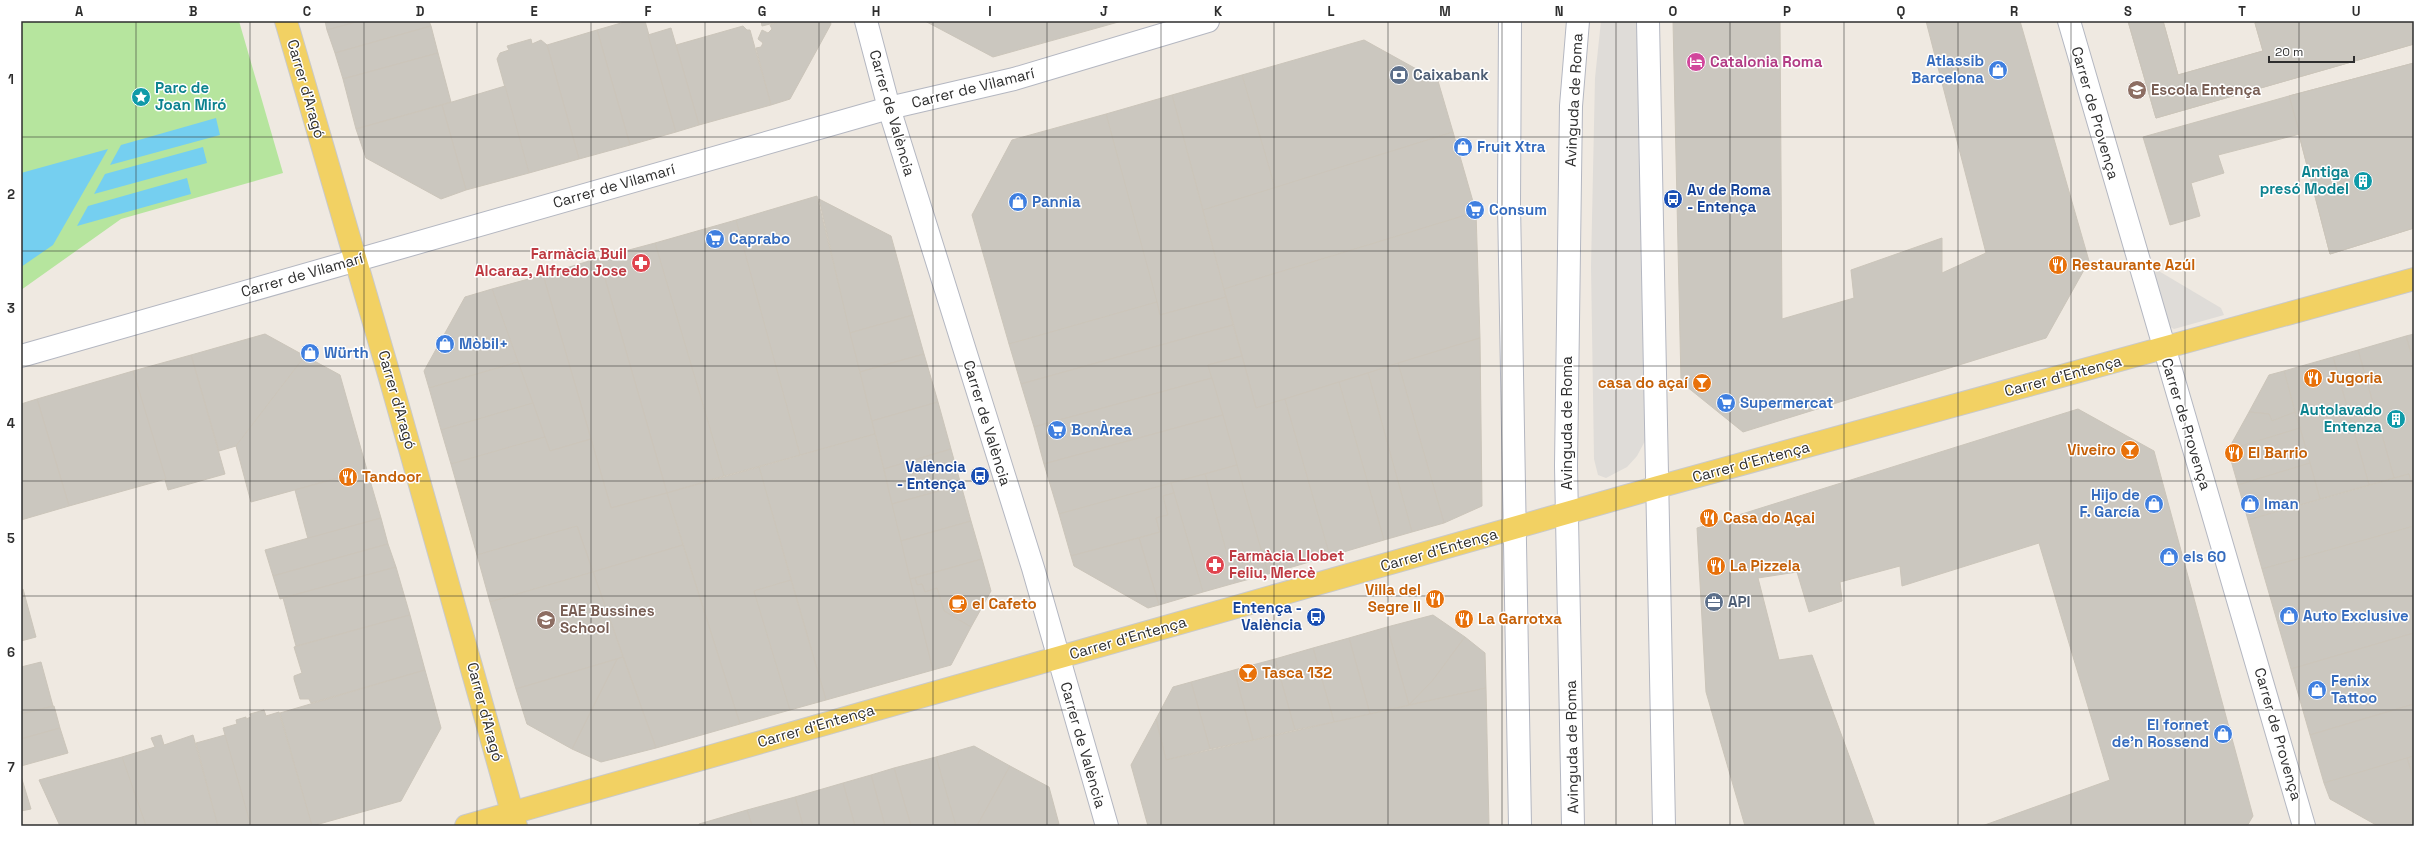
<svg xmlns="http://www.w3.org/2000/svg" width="2435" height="847" font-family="'Space Grotesk',sans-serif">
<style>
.green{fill:#b6e59e}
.plaza{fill:#dfdcd8}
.water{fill:#75cff0}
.building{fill:#cbc7bf;stroke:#cbc5ba}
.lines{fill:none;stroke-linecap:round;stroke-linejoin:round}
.minor-casing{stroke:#b4b7c1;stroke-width:24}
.major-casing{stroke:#c9c9c9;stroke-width:24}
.minor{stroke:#fff;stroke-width:22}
.major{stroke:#f2d163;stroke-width:22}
.grid{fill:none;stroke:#2e2e2e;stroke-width:1;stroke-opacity:0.55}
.labels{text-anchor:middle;stroke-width:3;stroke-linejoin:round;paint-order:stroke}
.shop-label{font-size:15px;font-weight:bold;fill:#366cbe;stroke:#fff;text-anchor:start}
.hotel-label{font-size:15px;font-weight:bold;fill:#b23c85;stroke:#fff;text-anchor:start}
.service-label{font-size:15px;font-weight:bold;fill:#4e5e75;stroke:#fff;text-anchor:start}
.culture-label{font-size:15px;font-weight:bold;fill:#0d838f;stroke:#fff;text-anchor:end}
.street-label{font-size:15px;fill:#2e2e2e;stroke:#fff}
.education-label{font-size:15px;font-weight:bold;fill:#785e54;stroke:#fff;text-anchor:start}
.transit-label{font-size:15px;font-weight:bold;fill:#164399;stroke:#fff;text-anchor:end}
.health-label{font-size:15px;font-weight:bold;fill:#be3a42;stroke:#fff;text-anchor:end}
.food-label{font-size:15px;font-weight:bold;fill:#c56008;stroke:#fff;text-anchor:start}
.neatline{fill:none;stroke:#2e2e2e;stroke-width:1.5}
.grid-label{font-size:13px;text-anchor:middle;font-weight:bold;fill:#2e2e2e}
</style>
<rect width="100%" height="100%" fill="#efe9e1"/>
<!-- green -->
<polygon class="green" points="21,21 239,21 283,173 121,219 21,290"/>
<!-- plaza -->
<g class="plaza">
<polygon points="1601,21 1639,21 1646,439 1637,456 1627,467 1606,478 1598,475 1594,459 1591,267 1595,78"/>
<polygon points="2157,270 2221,308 2224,315 2174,329 2163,323 2152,277"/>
</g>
<!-- water -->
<g class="water">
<polygon points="216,118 220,135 110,165 121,145"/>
<polygon points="203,147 207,163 94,194 105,174"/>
<polygon points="108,149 53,245 21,267 21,173"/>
<polygon points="187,178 191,194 77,226 88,206"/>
</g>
<!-- building -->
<g class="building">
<polygon points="325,21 360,21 327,30"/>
<polygon points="360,21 429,21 431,26 335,53 327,30"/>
<polygon points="628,21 645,21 676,132 630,145 597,30"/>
<polygon points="761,21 782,21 762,26"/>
<polygon points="782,21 830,21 831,24 790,99 771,105 756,48 761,47 763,43 758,39 762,30 768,33 772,29 770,25"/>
<polygon points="925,21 1122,21 993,57"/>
<polygon points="1673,21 1780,21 1782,319 1854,298 1851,270 1942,238 1942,273 1986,253 1926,21 2020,21 2089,261 2046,338 1743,432 1681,382"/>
<polygon points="2128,21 2163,21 2178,75 2263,51 2255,23 2259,21 2414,21 2414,44 2156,118"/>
<polygon points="2128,21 2163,21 2178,75 2263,51 2255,23 2259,21 2414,21 2414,44 2156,118"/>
<polygon points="431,26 438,53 343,79 335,53"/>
<polygon points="743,26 747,30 750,30 771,105 699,125 676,45"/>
<polygon points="671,28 699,125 676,132 648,35"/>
<polygon points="597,30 630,145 579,159 547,45"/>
<polygon points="531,39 532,44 541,40 547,45 579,159 529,173 497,59 500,53 509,50 507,46"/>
<polygon points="1364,40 1438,81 1453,132 1275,188 1242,75"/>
<polygon points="438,53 451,102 356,129 343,79"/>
<polygon points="2414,63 2414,228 2330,254 2289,96"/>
<polygon points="2414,63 2414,228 2330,254 2289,96"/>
<polygon points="1242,75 1275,188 1203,210 1172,95"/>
<polygon points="505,86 529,173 466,190 442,105"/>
<polygon points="1172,95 1226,297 1160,315 1106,114"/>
<polygon points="2289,96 2300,134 2218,155 2224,173 2191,183 2200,216 2170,225 2143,137"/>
<polygon points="442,105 466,190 441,199 366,158 356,129"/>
<polygon points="1106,114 1157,302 1009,344 972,215 1012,140"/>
<polygon points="1453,132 1476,212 1224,289 1203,210"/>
<polygon points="817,196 875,434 800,455 736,220"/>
<polygon points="819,199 891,236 913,315 850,333"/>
<polygon points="1476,212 1480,338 1256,408 1224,289"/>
<polygon points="736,220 800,455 724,476 655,243"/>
<polygon points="655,243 724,476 667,493 599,258"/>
<polygon points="599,258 667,493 611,508 543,275"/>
<polygon points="543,275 591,439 550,451 492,289"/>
<polygon points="492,289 518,362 429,388 424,371 465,297"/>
<polygon points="1226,297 1233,325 1021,384 1009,344 1157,302 1160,315"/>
<polygon points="913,315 924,354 860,372 850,333"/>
<polygon points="1233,325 1242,356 1208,365 1212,378 1034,427 1021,384"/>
<polygon points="265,334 305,356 236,446 219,451 191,355"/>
<polygon points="2414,334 2414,364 2406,336"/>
<polygon points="2406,336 2414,364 2414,492 2409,474 2394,478 2358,350"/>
<polygon points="1480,338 1482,506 1444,523 1398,363"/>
<polygon points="2358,350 2394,478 2369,485 2333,357"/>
<polygon points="924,354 938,402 872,421 860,372"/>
<polygon points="191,355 225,474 168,490 133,371"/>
<polygon points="305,356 340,375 367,470 251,502 236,446"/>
<polygon points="1242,356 1256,408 1285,399 1330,556 1268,574 1208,365"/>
<polygon points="2333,357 2369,485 2320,499 2284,371"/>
<polygon points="518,362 533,403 441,430 429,388"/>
<polygon points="1398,363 1444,523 1412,532 1368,373"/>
<polygon points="133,371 166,479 69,506 37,399"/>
<polygon points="2284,371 2295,412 2272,421 2269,414 2249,412 2269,375"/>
<polygon points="1368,373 1412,532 1384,540 1339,382"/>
<polygon points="1212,378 1223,415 1044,464 1034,427"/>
<polygon points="1339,382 1384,540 1330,556 1285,399"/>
<polygon points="37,399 69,506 21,520 21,404"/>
<polygon points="938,402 951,449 884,469 872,421"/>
<polygon points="533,403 545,437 451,464 441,430"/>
<polygon points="2078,409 2154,451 2253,816 2247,826 1982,826 2110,780 2039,543 1902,586 1900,566 1840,582 1842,601 1809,612 1797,572 1758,578 1779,660 1812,655 1875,826 1745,826 1706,692 1697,528"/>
<polygon points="2249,412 2269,414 2272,421 2295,412 2300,428 2228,450"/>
<polygon points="1223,415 1237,465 1059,514 1044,464"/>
<polygon points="2300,428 2310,463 2238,485 2228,450"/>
<polygon points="875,434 933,670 826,700 759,467"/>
<polygon points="545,437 550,451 591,439 611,508 667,493 683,545 593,572 577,526 477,555 451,464"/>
<polygon points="951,449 961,485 892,504 884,469"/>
<polygon points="2310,463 2320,499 2248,520 2238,485"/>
<polygon points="1237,465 1268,574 1235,583 1205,474"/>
<polygon points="759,467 791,580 754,591 790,710 740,724 667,493"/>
<polygon points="367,470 381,518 308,539 295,490"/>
<polygon points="1205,474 1235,583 1203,592 1171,483"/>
<polygon points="2409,474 2414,492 2414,526 2262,569 2248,520"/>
<polygon points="1171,483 1174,493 1163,496 1168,515 1156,518 1160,532 1071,556 1059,514"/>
<polygon points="961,485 971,521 901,541 892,504"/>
<polygon points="1174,493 1203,592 1159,605 1139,538 1160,532 1156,518 1168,515 1163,496"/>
<polygon points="381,518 388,544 273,576 265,550"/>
<polygon points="971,521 982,559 910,579 901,541"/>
<polygon points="577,526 593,572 490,602 477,555"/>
<polygon points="2414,526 2414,633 2291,669 2262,569"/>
<polygon points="1139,538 1159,605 1148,608 1074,566 1071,556"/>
<polygon points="388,544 396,567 280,599 273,576"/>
<polygon points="683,545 740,724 656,748 593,572"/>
<polygon points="982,559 991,591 971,627 944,611 937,588 925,592 922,584 917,585 915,578"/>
<polygon points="396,567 410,615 296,646 283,598"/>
<polygon points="593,572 623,657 516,689 490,602"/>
<polygon points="915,578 917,585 922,584 925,592 937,588 944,611 971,627 951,665 933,670 910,579"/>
<polygon points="791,580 826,700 790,710 754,591"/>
<polygon points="23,589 36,637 21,641 21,590"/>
<polygon points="410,615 425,670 311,703 309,699 300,699 294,679 294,676 302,673 294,647"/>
<polygon points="1433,615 1465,637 1433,680 1409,705 1387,627"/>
<polygon points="1387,627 1409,705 1370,714 1349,638"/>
<polygon points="2414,633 2414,704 2310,735 2291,669"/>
<polygon points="1465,637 1485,653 1486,688 1409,705 1433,680"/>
<polygon points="1349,638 1370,714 1334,722 1313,648"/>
<polygon points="1313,648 1334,722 1295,730 1275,659"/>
<polygon points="623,657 656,748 601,762 572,749 617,659"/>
<polygon points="617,659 572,749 527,724 516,689"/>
<polygon points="1275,659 1295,730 1253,740 1234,670"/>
<polygon points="41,662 53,706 21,714 21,667"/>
<polygon points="425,670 441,728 401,801 312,826 280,713"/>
<polygon points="1234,670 1253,740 1210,749 1191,682"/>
<polygon points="1191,682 1210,749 1166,760 1156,719 1173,687"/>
<polygon points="1486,688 1489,826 1148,826 1131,765 1156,719 1166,760"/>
<polygon points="2414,704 2414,756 2324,783 2310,735"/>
<polygon points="54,706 60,728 21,739 21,714"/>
<polygon points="264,710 266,716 279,712 312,826 251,826 223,728 237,724 236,720 246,717 246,719 251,717 250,714"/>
<polygon points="60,728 68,753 21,766 21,739"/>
<polygon points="161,735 164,745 193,735 218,826 146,826 122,757 155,747 151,738"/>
<polygon points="225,735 251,826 218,826 196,743"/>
<polygon points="974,746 1010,766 977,826 956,826 936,757"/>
<polygon points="2414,756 2414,781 2407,758"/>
<polygon points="122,757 146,826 60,826 39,780"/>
<polygon points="936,757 956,826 911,826 894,768"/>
<polygon points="2407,758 2414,781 2414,826 2378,826 2330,799 2324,783"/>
<polygon points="1010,766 1049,787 1059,824 1051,826 977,826"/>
<polygon points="894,768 911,826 885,826 871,775"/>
<polygon points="871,775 885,826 855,826 843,783"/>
<polygon points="21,776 31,809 21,811"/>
<polygon points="843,783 855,826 803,826 795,797"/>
<polygon points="795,797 803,826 752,826 747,810"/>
<polygon points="747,810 752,826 699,826 699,824"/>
</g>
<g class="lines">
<!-- minor casing -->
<g class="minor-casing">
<g id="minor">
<polyline points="866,21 889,108 1033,568 1107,826"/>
<polyline points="1510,21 1509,204 1520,826"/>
<polyline points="1648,21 1664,826"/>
<polyline points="2069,21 2304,826"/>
<polyline points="21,356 889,108 1014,79 1208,21"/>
<polyline points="1573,826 1566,466 1571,106 1578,21"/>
</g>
</g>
<!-- major casing -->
<g class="major-casing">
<g id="major">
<polyline points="286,21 390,378 516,826"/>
<polyline points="466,826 1658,487 2414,279"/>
</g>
</g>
<!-- minor -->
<use href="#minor" class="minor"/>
<!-- major -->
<use href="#major" class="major"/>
</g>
<!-- grid -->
<path class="grid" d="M136,21V826M250,21V826M364,21V826M477,21V826M591,21V826M705,21V826M819,21V826M933,21V826M1047,21V826M1161,21V826M1274,21V826M1388,21V826M1502,21V826M1616,21V826M1730,21V826M1844,21V826M1958,21V826M2071,21V826M2185,21V826M2299,21V826M21,137H2414M21,251H2414M21,366H2414M21,481H2414M21,596H2414M21,710H2414"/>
<!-- icons -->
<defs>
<g id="hotel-disc" transform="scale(1)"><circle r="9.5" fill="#d1479c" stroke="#fff"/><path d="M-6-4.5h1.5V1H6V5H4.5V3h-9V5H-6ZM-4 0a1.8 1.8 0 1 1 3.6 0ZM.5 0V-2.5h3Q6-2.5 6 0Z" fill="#fff"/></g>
<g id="shop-disc" transform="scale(1)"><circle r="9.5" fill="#3f7fe0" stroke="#fff"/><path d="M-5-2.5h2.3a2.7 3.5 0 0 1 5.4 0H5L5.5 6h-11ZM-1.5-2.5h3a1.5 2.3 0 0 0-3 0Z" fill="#fff"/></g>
<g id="bank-disc" transform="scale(1)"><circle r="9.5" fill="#5c6f8a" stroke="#fff"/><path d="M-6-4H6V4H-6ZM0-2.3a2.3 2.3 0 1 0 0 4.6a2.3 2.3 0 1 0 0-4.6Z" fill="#fff"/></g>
<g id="school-disc" transform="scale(1)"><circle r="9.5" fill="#8d6e63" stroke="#fff"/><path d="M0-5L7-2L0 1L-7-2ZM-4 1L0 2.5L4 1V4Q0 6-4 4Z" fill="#fff"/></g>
<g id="sight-disc" transform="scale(1)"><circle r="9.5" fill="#0f9aa8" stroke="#fff"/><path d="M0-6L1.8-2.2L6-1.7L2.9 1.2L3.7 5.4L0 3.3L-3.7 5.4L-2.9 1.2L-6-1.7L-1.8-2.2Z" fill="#fff"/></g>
<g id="building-disc" transform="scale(1)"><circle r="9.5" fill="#0f9aa8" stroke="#fff"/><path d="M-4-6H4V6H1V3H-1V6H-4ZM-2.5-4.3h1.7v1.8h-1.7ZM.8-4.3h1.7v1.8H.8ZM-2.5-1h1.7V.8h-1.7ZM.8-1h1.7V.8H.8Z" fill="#fff"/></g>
<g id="bus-disc" transform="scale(1)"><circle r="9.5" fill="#1a4fb4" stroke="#fff"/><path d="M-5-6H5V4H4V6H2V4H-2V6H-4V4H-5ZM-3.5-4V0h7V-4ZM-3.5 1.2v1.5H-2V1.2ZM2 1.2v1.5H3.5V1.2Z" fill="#fff"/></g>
<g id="supermarket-disc" transform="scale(1)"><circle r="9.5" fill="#3f7fe0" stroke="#fff"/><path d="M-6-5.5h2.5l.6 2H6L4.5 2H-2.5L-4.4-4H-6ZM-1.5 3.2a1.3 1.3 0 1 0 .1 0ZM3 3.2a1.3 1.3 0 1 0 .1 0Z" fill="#fff"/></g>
<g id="pharmacy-disc" transform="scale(1)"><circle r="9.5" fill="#e0444e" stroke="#fff"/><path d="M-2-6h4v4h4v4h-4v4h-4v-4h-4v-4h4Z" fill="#fff"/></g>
<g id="restaurant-disc" transform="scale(1)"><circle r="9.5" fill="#e8710a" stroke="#fff"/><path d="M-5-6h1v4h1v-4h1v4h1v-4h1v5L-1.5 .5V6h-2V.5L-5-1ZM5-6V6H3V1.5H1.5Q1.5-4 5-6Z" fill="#fff"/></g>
<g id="bar-disc" transform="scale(1)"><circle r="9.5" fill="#e8710a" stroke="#fff"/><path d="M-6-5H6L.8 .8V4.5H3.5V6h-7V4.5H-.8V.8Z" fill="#fff"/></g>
<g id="office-disc" transform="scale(1)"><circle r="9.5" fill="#5c6f8a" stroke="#fff"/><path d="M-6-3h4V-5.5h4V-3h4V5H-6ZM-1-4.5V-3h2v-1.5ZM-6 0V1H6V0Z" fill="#fff"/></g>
<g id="cafe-disc" transform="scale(1)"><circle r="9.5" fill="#e8710a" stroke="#fff"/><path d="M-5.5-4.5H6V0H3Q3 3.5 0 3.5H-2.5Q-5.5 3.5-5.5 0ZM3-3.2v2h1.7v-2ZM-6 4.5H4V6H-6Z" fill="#fff"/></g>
<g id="university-disc" transform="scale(1)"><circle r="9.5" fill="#8d6e63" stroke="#fff"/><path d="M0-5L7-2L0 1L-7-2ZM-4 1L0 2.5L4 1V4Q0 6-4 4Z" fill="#fff"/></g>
</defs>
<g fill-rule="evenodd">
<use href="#hotel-disc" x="1696" y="62"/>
<use href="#shop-disc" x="1998" y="70"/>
<use href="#bank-disc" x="1399" y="75"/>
<use href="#school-disc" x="2137" y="90"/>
<use href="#sight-disc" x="141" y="97"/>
<use href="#shop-disc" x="1463" y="147"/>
<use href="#building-disc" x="2363" y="181"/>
<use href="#bus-disc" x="1673" y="199"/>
<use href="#shop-disc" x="1018" y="202"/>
<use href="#supermarket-disc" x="1475" y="210"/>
<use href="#supermarket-disc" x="715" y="239"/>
<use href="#pharmacy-disc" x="641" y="263"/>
<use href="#restaurant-disc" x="2058" y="265"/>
<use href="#shop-disc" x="445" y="344"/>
<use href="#shop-disc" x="310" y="353"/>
<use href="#restaurant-disc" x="2313" y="378"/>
<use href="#bar-disc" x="1702" y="383"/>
<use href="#supermarket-disc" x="1726" y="403"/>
<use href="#building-disc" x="2396" y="419"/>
<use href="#supermarket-disc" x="1057" y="430"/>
<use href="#bar-disc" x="2130" y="450"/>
<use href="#restaurant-disc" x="2234" y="453"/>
<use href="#bus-disc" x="980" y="476"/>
<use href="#restaurant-disc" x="348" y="477"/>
<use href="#shop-disc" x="2154" y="504"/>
<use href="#shop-disc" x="2250" y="504"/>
<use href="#restaurant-disc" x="1709" y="518"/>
<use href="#shop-disc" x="2169" y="557"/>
<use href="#pharmacy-disc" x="1215" y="565"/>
<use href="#restaurant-disc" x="1716" y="566"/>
<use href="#restaurant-disc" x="1435" y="599"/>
<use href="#office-disc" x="1714" y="602"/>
<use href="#cafe-disc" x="958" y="604"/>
<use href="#shop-disc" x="2289" y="616"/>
<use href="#bus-disc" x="1316" y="617"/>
<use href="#restaurant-disc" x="1464" y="619"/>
<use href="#university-disc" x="546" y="620"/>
<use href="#bar-disc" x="1248" y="673"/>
<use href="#shop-disc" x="2317" y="690"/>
<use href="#shop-disc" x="2223" y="734"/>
</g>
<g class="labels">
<!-- shop labels -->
<g class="shop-label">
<text x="1984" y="66" text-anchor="end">Atlassib<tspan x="1984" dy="17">Barcelona</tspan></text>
<text x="1477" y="152">Fruit Xtra</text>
<text x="1032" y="207">Pannia</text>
<text x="1489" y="215">Consum</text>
<text x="729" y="244">Caprabo</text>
<text x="459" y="349">Mòbil+</text>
<text x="324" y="358">Würth</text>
<text x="1740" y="408">Supermercat</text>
<text x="1071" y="435">BonÀrea</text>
<text x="2140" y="500" text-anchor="end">Hijo de<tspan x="2140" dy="17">F. García</tspan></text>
<text x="2264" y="509">Iman</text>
<text x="2183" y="562">els 60</text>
<text x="2303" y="621">Auto Exclusive</text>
<text x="2331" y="686">Fenix<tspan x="2331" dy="17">Tattoo</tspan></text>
<text x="2209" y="730" text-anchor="end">El fornet<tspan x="2209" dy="17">de'n Rossend</tspan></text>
</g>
<!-- hotel labels -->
<g class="hotel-label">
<text x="1710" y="67">Catalonia Roma</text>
</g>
<!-- service labels -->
<g class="service-label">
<text x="1413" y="80">Caixabank</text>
<text x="1728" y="607">API</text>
</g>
<!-- culture labels -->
<g class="culture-label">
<text x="155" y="93" text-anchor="start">Parc de<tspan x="155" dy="17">Joan Miró</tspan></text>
<text x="2349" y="177">Antiga<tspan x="2349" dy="17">presó Model</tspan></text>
<text x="2382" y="415">Autolavado<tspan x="2382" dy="17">Entenza</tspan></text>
</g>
<!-- street labels -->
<g class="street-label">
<text transform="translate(973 88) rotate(-14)" y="5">Carrer de Vilamarí</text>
<text transform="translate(306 89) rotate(74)" y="5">Carrer d'Aragó</text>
<text transform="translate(1574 100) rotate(-87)" y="5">Avinguda de Roma</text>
<text transform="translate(892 113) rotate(74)" y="5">Carrer de València</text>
<text transform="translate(2095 113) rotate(74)" y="5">Carrer de Provença</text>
<text transform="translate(614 186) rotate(-16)" y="5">Carrer de Vilamarí</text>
<text transform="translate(302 275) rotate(-16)" y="5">Carrer de Vilamarí</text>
<text transform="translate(2063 376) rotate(-15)" y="5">Carrer d'Entença</text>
<text transform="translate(397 400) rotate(74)" y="5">Carrer d'Aragó</text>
<text transform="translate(987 423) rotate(73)" y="5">Carrer de València</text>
<text transform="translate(1567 423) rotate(-90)" y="5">Avinguda de Roma</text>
<text transform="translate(2186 424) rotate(73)" y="5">Carrer de Provença</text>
<text transform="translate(1751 462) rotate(-15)" y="5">Carrer d'Entença</text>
<text transform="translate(1439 550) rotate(-16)" y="5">Carrer d'Entença</text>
<text transform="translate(1128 638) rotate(-16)" y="5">Carrer d'Entença</text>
<text transform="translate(485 712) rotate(75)" y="5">Carrer d'Aragó</text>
<text transform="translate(816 726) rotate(-16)" y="5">Carrer d'Entença</text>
<text transform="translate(2278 734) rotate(74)" y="5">Carrer de Provença</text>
<text transform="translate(1083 745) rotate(74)" y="5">Carrer de València</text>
<text transform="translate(1572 747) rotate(-91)" y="5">Avinguda de Roma</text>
</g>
<!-- education labels -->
<g class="education-label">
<text x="2151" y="95">Escola Entença</text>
<text x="560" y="616">EAE Bussines<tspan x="560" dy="17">School</tspan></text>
</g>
<!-- transit labels -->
<g class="transit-label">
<text x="1687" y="195" text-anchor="start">Av de Roma<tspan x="1687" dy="17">- Entença</tspan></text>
<text x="966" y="472">València<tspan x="966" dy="17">- Entença</tspan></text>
<text x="1302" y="613">Entença -<tspan x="1302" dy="17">València</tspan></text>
</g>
<!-- health labels -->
<g class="health-label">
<text x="627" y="259">Farmàcia Buil<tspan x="627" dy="17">Alcaraz, Alfredo Jose</tspan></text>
<text x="1229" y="561" text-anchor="start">Farmàcia Llobet<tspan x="1229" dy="17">Feliu, Mercè</tspan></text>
</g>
<!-- food labels -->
<g class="food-label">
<text x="2072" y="270">Restaurante Azúl</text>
<text x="2327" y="383">Jugoria</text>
<text x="1688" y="388" text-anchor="end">casa do açaí</text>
<text x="2116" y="455" text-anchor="end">Viveiro</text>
<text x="2248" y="458">El Barrio</text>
<text x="362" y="482">Tandoor</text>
<text x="1723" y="523">Casa do Açai</text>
<text x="1730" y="571">La Pizzela</text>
<text x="1421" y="595" text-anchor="end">Villa del<tspan x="1421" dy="17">Segre II</tspan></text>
<text x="972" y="609">el Cafeto</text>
<text x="1478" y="624">La Garrotxa</text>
<text x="1262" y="678">Tasca 132</text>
</g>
</g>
<!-- border -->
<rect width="2435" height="847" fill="none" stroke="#ffffff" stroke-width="44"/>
<!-- scale -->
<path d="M2269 56v6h85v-6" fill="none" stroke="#2e2e2e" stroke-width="2"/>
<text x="2275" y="56" font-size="12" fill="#2e2e2e" stroke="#ffffff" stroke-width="3" paint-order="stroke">20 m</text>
<rect x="22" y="22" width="2391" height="803" class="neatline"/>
<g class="grid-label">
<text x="79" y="16">A</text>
<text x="193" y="16">B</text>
<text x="307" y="16">C</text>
<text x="420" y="16">D</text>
<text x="534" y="16">E</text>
<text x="648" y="16">F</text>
<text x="762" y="16">G</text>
<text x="876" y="16">H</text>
<text x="990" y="16">I</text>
<text x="1104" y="16">J</text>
<text x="1218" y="16">K</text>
<text x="1331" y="16">L</text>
<text x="1445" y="16">M</text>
<text x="1559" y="16">N</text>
<text x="1673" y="16">O</text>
<text x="1787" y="16">P</text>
<text x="1901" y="16">Q</text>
<text x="2014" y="16">R</text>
<text x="2128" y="16">S</text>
<text x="2242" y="16">T</text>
<text x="2356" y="16">U</text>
<text x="11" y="84">1</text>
<text x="11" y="199">2</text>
<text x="11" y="313">3</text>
<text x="11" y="428">4</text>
<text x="11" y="543">5</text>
<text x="11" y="657">6</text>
<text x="11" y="772">7</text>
</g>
</svg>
